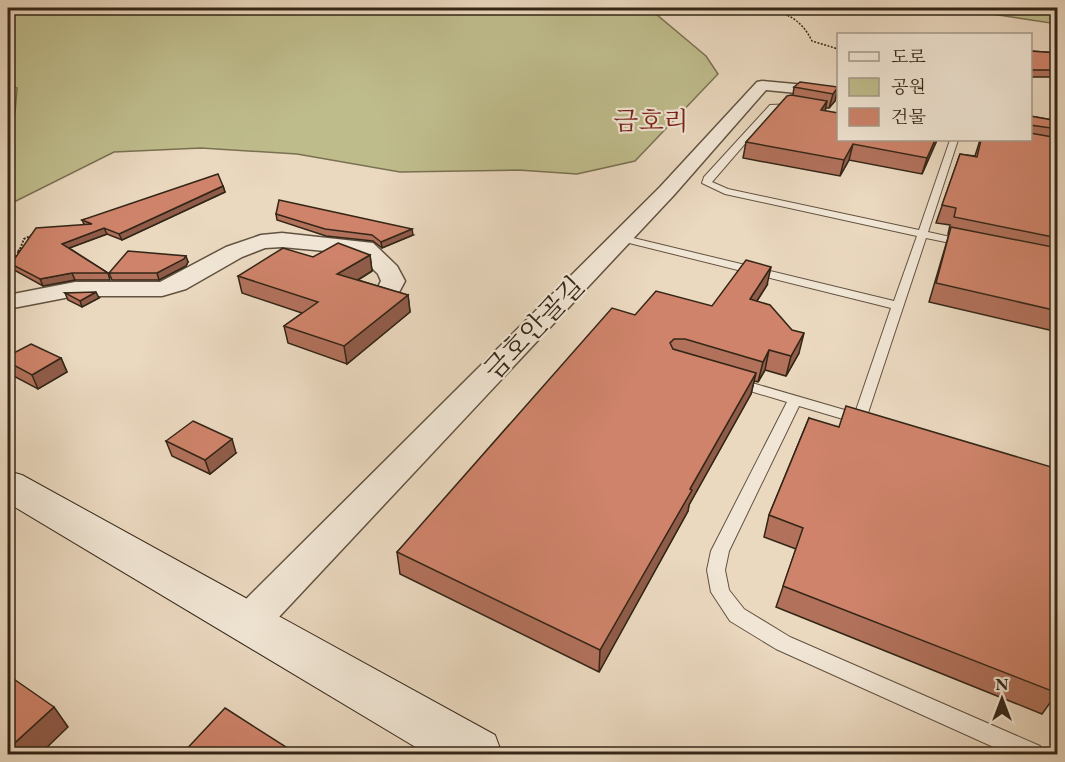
<svg xmlns="http://www.w3.org/2000/svg" width="1065" height="762" font-family="'EB Garamond','Noto Serif KR',serif">
<style>
.green{fill:#bfbc8c;stroke:#7a7152;stroke-width:1.5}
.lines{fill:none;stroke-linecap:round;stroke-linejoin:round}
.lane-casing{stroke:#625241;stroke-width:2}
.street-casing{stroke:#625241;stroke-width:3}
.secondary-casing{stroke:#342617;stroke-width:2}
.path-far2{stroke:#342617;stroke-width:1.5;stroke-dasharray:2 1.5;stroke-linecap:butt}
.path-far1{stroke:#342617;stroke-width:2;stroke-dasharray:2 1.5;stroke-linecap:butt}
.path{stroke:#342617;stroke-width:3;stroke-dasharray:4 3;stroke-linecap:butt}
.lane{fill:#f1e6d5;fill-rule:evenodd}
.street{fill:#f1e6d5;fill-rule:evenodd}
.secondary{fill:#f1e6d5;fill-rule:evenodd}
.wall{fill:#b1715b;stroke:#342617;stroke-width:1.5}
.shaded-wall{fill:#905c4a;stroke:#342617;stroke-width:1.5}
.building{fill:#ce836a;stroke:#342617;stroke-width:1.5}
.labels{text-anchor:middle;stroke-width:4.5;stroke-linejoin:round;paint-order:stroke}
.far-quarter-label{font-size:26px;fill:#7a1f14;stroke:#f1e6d5}
.street-label{font-size:27px;fill:#342617;stroke:#f1e6d5}
</style>
<rect width="100%" height="100%" fill="#ead8bf"/>
<filter id="stains"><feTurbulence type="fractalNoise" baseFrequency=".00333" numOctaves="4"/><feColorMatrix values="0 0 0 0 .2 0 0 0 0 .09 0 0 0 0 .02 0 0 0 .5 -.17"/></filter>
<radialGradient id="worn" r=".72"><stop offset=".6" stop-color="#630" stop-opacity="0"/><stop offset="1" stop-color="#630" stop-opacity=".3"/></radialGradient>
<!-- green -->
<g class="green">
<polygon points="8,8 652,8 656,14 706,56 718,74 635,161 577,174 518,170 400,172 297,154 201,148 114,152 8,205 8,119 15,113 17,88 8,85"/>
<polygon points="953,8 1057,8 1057,24"/>
</g>
<g class="lines">
<!-- lane casing -->
<g class="lane-casing">
<polygon id="lane" points="795,104 798,104 798,108 775,109 712,182 728,189 919,230 950,140 958,140 928,232 969,241 970,243 965,246 926,238 865,422 860,424 799,406 729,551 725,570 729,590 744,609 790,637 1040,746 1043,754 1009,754 776,649 730,621 711,592 707,570 711,551 787,402 730,385 728,382 735,378 855,413 891,308 617,240 616,238 621,235 894,301 917,236 725,194 702,183 704,177 770,105"/>
</g>
<!-- street casing -->
<g class="street-casing">
<g id="street">
<polygon points="762,81 838,88 838,97 766,90 674,195 263,634 249,639 235,634 229,622 235,610 660,187 757,82"/>
<polygon points="282,233 373,243 397,266 405,281 397,296 388,298 379,296 376,291 381,281 378,274 358,254 282,247 265,248 242,257 186,289 162,296 75,296 8,309 8,295 75,282 160,282 226,247 261,235"/>
</g>
</g>
<!-- secondary casing -->
<g class="secondary-casing">
<polygon id="secondary" points="8,471 22,475 495,735 502,754 427,754 8,503"/>
</g>
<!-- path-far2 -->
<path class="path-far2" d="M764,8C787,13 801,19 812,41L838,49"/>
<!-- path-far1 -->
<polyline class="path-far1" points="20,249 24,239 34,234"/>
<!-- path -->
<polyline class="path" points="8,263 18,254 20,248"/>
<!-- lane -->
<use href="#lane" class="lane"/>
<!-- street -->
<use href="#street" class="street"/>
<!-- secondary -->
<use href="#secondary" class="secondary"/>
</g>
<!-- wall -->
<g class="wall">
<polygon points="1030,51 1058,53 1058,77 1030,77"/>
<polygon points="794,87 838,87 835,101 829,108 826,108 825,111 937,140 922,174 849,160 840,176 743,158 746,142 793,95"/>
<polygon points="1030,116 1058,121 1058,332 929,302 949,234 948,234 950,225 936,223 960,154 975,156 980,140 1030,140"/>
<polygon points="223,186 225,192 122,240 107,234 69,248 108,273 110,280 75,280 43,286 14,270 11,264 84,224 82,220"/>
<polygon points="276,214 413,235 382,248 373,241 326,236 277,220"/>
<polygon points="370,255 372,271 358,280 408,295 410,312 347,364 288,343 284,326 302,313 242,293 238,276"/>
<polygon points="188,262 186,266 159,280 112,280 109,273"/>
<polygon points="767,285 757,301 799,353 786,376 765,370 758,382 754,381 751,394 689,505 688,511 599,672 400,574 397,552 635,315 712,306"/>
<polygon points="65,293 99,298 82,307 68,300"/>
<polygon points="8,356 61,358 67,372 38,389 8,373"/>
<polygon points="809,418 1057,693 1042,714 776,607 796,549 764,537 769,515"/>
<polygon points="166,441 236,453 210,474 172,456"/>
</g>
<!-- shaded-wall -->
<g class="shaded-wall">
<polygon points="838,87 835,101 829,108 833,94"/>
<polygon points="827,101 824,116 821,110"/>
<polygon points="935,140 937,140 922,174 927,158"/>
<polygon points="853,144 849,160 840,176 844,160"/>
<polygon points="223,186 225,192 122,240 119,234"/>
<polygon points="104,228 107,234 64,250 62,244"/>
<polygon points="412,229 413,235 382,248 381,242"/>
<polygon points="370,255 372,271 340,291 337,274"/>
<polygon points="186,256 188,262 186,266 159,280 157,273"/>
<polygon points="771,267 767,285 746,318 750,299"/>
<polygon points="72,273 75,280 43,286 40,279"/>
<polygon points="96,292 99,298 82,307 80,301"/>
<polygon points="408,295 410,312 347,364 344,346"/>
<polygon points="804,333 799,353 786,376 791,356"/>
<polygon points="769,350 765,370 758,382 763,362"/>
<polygon points="61,358 67,372 38,389 32,375"/>
<polygon points="756,373 751,394 689,505 688,511 599,672 600,650 690,489"/>
<polygon points="232,439 236,453 210,474 205,460"/>
<polygon points="54,707 68,727 40,754 8,754 8,749"/>
</g>
<!-- building -->
<g class="building">
<polygon points="1030,51 1058,53 1058,70 1030,70"/>
<polygon points="800,82 838,87 833,94 794,87"/>
<polygon points="791,95 827,101 821,110 838,113 838,140 935,140 927,158 853,144 844,160 746,142 787,96"/>
<polygon points="1030,116 1058,121 1058,129 1030,125"/>
<polygon points="1030,133 1058,138 1058,238 954,217 956,208 942,205 960,154 977,157 981,140 1030,140"/>
<polygon points="218,174 223,186 119,234 104,228 62,244 108,273 72,273 40,279 11,264 36,228 92,224 82,220"/>
<polygon points="279,200 412,229 381,242 372,235 325,229 276,214"/>
<polygon points="951,227 1058,248 1058,311 936,283"/>
<polygon points="338,243 370,255 337,274 408,295 344,346 284,326 318,302 238,276 283,248 313,257"/>
<polygon points="128,251 186,256 184,259 157,273 109,273"/>
<polygon points="746,260 771,267 750,299 770,305 792,330 804,333 791,356 769,350 763,362 685,339 674,339 670,343 673,349 756,373 690,489 692,490 600,650 397,552 612,308 635,315 656,291 712,306"/>
<polygon points="96,292 80,301 65,293"/>
<polygon points="31,344 61,358 32,375 8,362 8,356"/>
<polygon points="846,406 1058,469 1057,693 783,586 803,528 769,515 809,418 839,427"/>
<polygon points="193,421 232,439 205,460 166,441"/>
<polygon points="8,675 54,707 8,749"/>
<polygon points="225,708 297,754 182,754"/>
<polygon points="775,749 786,754 774,754"/>
</g>
<g class="labels">
<!-- far-quarter labels -->
<g class="far-quarter-label">
<text x="651" y="130">금호리</text>
</g>
<!-- street labels -->
<g class="street-label">
<text transform="translate(534 328) rotate(-46)" y="9">금호안골길</text>
</g>
</g>
<!-- margin -->
<rect width="1065" height="762" fill="none" stroke="#ead8bf" stroke-width="30"/>
<rect x="9" y="9" width="1047" height="744" fill="none" stroke="#342617" stroke-width="3"/>
<rect x="15" y="15" width="1035" height="732" fill="none" stroke="#342617" stroke-width="1.5"/>
<!-- legend -->
<rect x="837" y="33" width="195" height="108" fill="#f1e6d5" stroke="#a59989" stroke-width="1.5"/>
<rect x="849" y="52" width="30" height="9" fill="#f1e6d5" stroke="#a59989" stroke-width="1.5"/>
<text x="891" y="63" font-size="18" fill="#342617">도로</text>
<rect x="849" y="78" width="30" height="18" fill="#bfbc8c" stroke="#a59989" stroke-width="1.5"/>
<text x="891" y="93" font-size="18" fill="#342617">공원</text>
<rect x="849" y="108" width="30" height="18" fill="#ce836a" stroke="#a59989" stroke-width="1.5"/>
<text x="891" y="123" font-size="18" fill="#342617">건물</text>
<!-- north arrow -->
<g transform="translate(1002 699)" stroke="#f1e6d5" stroke-width="4.5" paint-order="stroke">
<path d="M0-4.5L10 22L0 15L-10 22Z" fill="#342617"/>
<text y="-9" font-size="16" font-weight="bold" text-anchor="middle" fill="#342617">N</text>
</g>
<rect width="100%" height="100%" filter="url(#stains)"/>
<rect width="100%" height="100%" fill="url(#worn)"/>
</svg>
